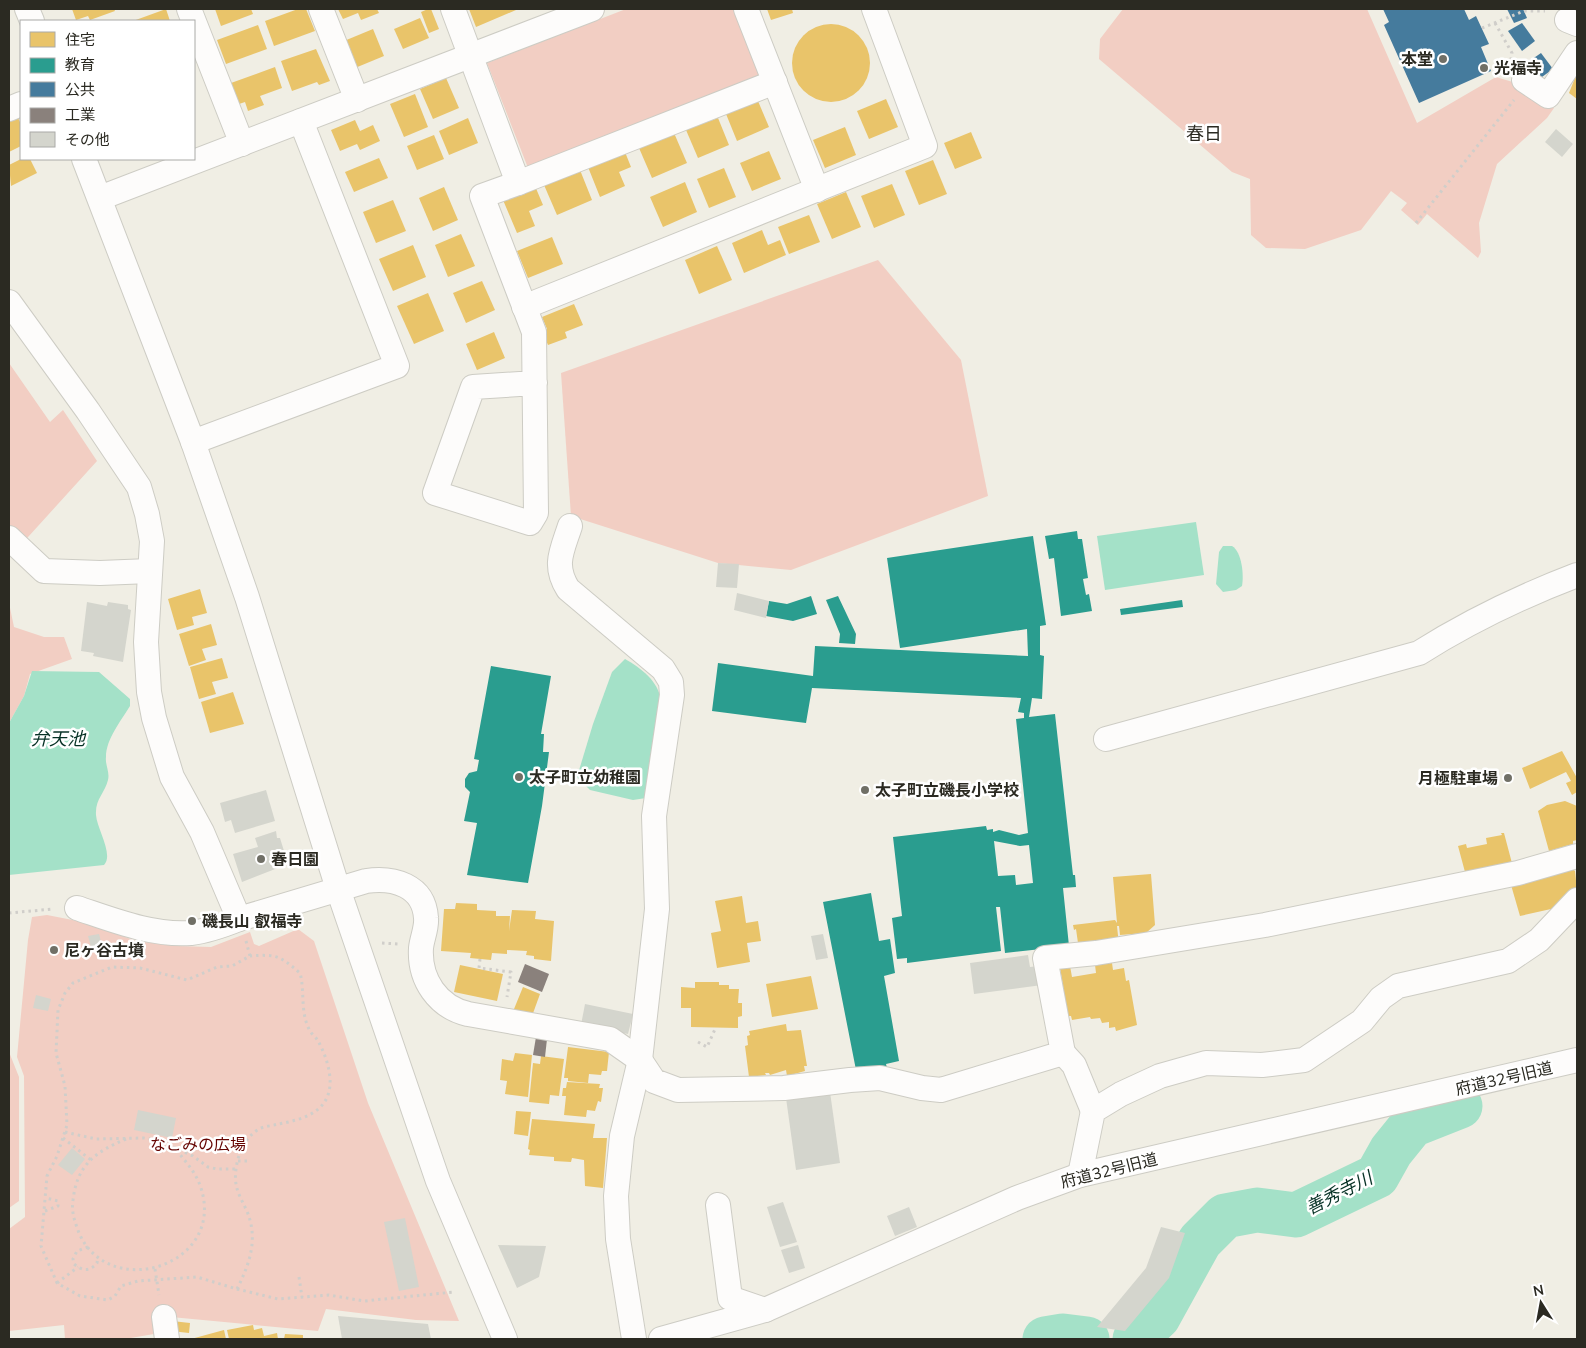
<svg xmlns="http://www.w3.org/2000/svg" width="1586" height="1348" font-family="'Nunito Sans','Noto Sans JP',sans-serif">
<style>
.green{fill:#f2cec3}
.water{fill:#a4e1c8}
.homes{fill:#e9c46a}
.schools{fill:#2a9d8f;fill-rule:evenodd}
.public{fill:#457b9d}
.industry{fill:#8a817c}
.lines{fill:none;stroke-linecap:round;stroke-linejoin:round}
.river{stroke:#a4e1c8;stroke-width:45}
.building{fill:#d4d5cd}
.minor-casing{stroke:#cdccc4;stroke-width:26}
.path{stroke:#d0ceca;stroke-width:3;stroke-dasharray:2.5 4;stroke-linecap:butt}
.minor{stroke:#fdfcfb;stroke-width:24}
.poi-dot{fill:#706f66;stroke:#fff;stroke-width:2}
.labels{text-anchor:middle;stroke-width:5;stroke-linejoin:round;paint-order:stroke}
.poi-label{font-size:16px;font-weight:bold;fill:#2b2a22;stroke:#fff;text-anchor:start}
.street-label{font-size:16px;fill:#2b2a22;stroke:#fff}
.park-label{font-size:16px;fill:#640300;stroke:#fff}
.neighbourhood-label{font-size:18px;fill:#2b2a22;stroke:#fff}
.water-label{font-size:18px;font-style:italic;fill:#063125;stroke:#fff}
</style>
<rect width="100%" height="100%" fill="#f0eee4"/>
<!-- green -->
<g class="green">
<polygon points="626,9 738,9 768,81 530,173 487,63"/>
<polygon points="1123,9 1367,9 1417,123 1496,77 1529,87 1554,108 1547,118 1497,164 1479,223 1481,252 1478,258 1427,214 1418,225 1401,210 1407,203 1391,191 1361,230 1305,249 1266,248 1251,235 1250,179 1232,172 1099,59 1100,39"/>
<polygon points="878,260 961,360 988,496 791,570 718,563 571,516 561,373"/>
<polygon points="9,363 50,422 63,410 97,461 9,558"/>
<polygon points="9,603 14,627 44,637 64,637 72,659 30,674 24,696 9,723"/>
<polygon points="47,915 88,923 136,941 177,946 211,947 250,932 254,944 259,946 298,929 314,941 368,1103 459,1321 416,1320 326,1309 318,1331 171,1317 171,1331 125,1339 65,1339 64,1325 9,1331 9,1229 25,1217 24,1076 17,1057 28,940 32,917"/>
<polygon points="9,1052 19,1077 19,1201 9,1208"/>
</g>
<!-- water -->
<g class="water">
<polygon points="1196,522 1204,575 1105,590 1097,536"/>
<path d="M1223,546H1232C1242,552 1244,575 1242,586L1236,590L1223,592L1216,584L1219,552Z"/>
<path d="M625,659C641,668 658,681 661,700L646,798L633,800L590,790L577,777L593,724L612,672Z"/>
<path d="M32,671L99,672L130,699V706C121,721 106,739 106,757C105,765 110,772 108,780C105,793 95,799 96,815C97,829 114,855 104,865L9,875V723L24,696Z"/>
</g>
<!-- homes -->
<g class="homes">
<polygon points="72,9 114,9 115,11 90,20 88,16 76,20"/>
<polygon points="166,9 170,21 133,21"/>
<polygon points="215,9 251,9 253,14 221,26"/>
<polygon points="298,9 306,9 315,31 274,46 265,21"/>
<polygon points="338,9 377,9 379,13 361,20 358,13 343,19"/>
<polygon points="428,9 431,9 439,29 429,33 421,12"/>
<polygon points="469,9 515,9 516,10 476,27"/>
<polygon points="767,9 792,9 793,13 771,20"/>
<polygon points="420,18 429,38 403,49 394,29"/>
<circle cx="831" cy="63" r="39"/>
<polygon points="258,25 267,49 226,64 217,40"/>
<polygon points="373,29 384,56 355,68 344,41"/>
<polygon points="316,49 330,81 319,85 317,82 292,91 281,61"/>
<polygon points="275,67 282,88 260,96 264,105 248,111 245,102 239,104 231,83"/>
<polygon points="1577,73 1577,99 1569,93"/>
<polygon points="446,78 459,108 433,119 420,89"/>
<polygon points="415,94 428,127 404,137 390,104"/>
<polygon points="886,99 898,127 869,139 857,111"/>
<polygon points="758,101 769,127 737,141 726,114"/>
<polygon points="18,118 21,124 21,146 9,152 9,122"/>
<polygon points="468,118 478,143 449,155 439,131"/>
<polygon points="718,118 729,145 698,158 686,130"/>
<polygon points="355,120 360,131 373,125 380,141 360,150 357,144 340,151 331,130"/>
<polygon points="845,127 856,155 825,168 813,140"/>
<polygon points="971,132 982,158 955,169 944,143"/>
<polygon points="674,133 687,163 652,178 639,148"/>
<polygon points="434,135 444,159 417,170 407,146"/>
<polygon points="769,151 781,179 752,191 740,163"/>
<polygon points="625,152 631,167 619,172 625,186 600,197 588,167"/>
<polygon points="379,158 388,178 354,192 345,172"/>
<polygon points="21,159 30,159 37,173 11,186 9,165"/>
<polygon points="933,160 947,194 919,205 905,171"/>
<polygon points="724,168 736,197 709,208 697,179"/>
<polygon points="580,170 592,200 557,215 544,185"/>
<polygon points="685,182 697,212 663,227 650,197"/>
<polygon points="892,184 905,215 874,228 861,196"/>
<polygon points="535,186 543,205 529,211 535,226 517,233 503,200"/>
<polygon points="444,187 458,220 433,231 419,198"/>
<polygon points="846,192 861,227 832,239 817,204"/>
<polygon points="393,200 406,231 376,243 363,212"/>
<polygon points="809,215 820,242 789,254 778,227"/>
<polygon points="762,230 768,245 780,240 786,255 744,273 732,243"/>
<polygon points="461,234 475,266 448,277 435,245"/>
<polygon points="552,237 563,264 528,278 517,251"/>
<polygon points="413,245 426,277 393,291 379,259"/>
<polygon points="717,246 732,280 699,294 685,260"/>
<polygon points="482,281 495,310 466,323 453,293"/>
<polygon points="428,293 444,331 414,344 397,306"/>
<polygon points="574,304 583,325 565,332 567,338 548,345 542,331 547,329 542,317"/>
<polygon points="494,332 505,358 477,370 466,344"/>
<polygon points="200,589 207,613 192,617 194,625 177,630 168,599"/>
<polygon points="211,624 217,645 202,649 206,660 189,666 179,634"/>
<polygon points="222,658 228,678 212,682 216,694 199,699 190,667"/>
<polygon points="233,692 244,724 210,733 201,702"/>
<polygon points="1562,751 1577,778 1577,792 1572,795 1566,783 1571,781 1566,772 1530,789 1522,768"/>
<polygon points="1565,801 1577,806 1577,840 1573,841 1573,844 1549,851 1538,811 1547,805"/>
<polygon points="1501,833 1504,833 1513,867 1465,872 1458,846 1466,844 1467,848 1487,844 1486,838 1502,835"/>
<polygon points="1569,866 1575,871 1577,890 1560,907 1520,916 1509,878"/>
<polygon points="1151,874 1155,925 1146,933 1120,935 1119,926 1117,926 1119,945 1079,950 1076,929 1074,930 1073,925 1115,920 1117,923 1113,877"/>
<polygon points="742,896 746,923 758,921 761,941 747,943 750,962 717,968 711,933 721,931 715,901"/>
<polygon points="456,903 477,904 477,910 496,911 496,916 510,916 509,931 512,910 536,911 535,919 554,921 551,961 534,959 534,956 526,955 527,951 507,950 507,954 492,953 491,960 470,958 471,953 441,951 444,909 455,909"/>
<polygon points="1112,963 1113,970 1124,968 1126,981 1129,980 1137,1025 1116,1031 1115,1027 1109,1028 1109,1022 1102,1023 1100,1018 1091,1019 1090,1017 1072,1020 1071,1016 1068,1016 1060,968 1070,966 1072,977 1096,973 1095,965"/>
<polygon points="460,965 503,974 497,1001 454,992"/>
<polygon points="811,976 818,1009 772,1017 766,984"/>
<polygon points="695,982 719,982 719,985 729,985 729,989 739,989 738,1003 742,1003 742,1016 738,1017 738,1028 691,1027 691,1008 681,1008 681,987 695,988"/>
<polygon points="523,987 540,994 532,1016 514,1009"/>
<polygon points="786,1024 787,1031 801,1030 807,1066 804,1066 805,1071 787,1076 786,1070 770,1075 769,1073 765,1073 766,1075 749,1077 745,1046 748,1045 747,1036 750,1035 749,1031"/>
<polygon points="568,1047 609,1052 607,1071 602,1071 601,1075 589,1074 588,1083 568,1081 568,1078 564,1078"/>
<polygon points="515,1053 532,1055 528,1097 505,1094 507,1081 500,1080 502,1059 513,1061"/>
<polygon points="541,1056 564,1059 559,1096 550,1095 549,1104 529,1102 533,1063 540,1064"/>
<polygon points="567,1082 600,1084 599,1088 603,1088 601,1102 598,1101 595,1111 587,1110 586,1117 564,1115 566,1096 562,1096 563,1088 566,1088"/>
<polygon points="516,1111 531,1112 528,1136 514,1134"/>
<polygon points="532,1119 595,1124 593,1138 607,1138 603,1188 585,1186 584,1160 572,1158 571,1162 554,1161 554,1157 529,1155 530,1150 528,1149"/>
<polygon points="172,1321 190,1323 189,1333 171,1331"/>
<polygon points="253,1325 254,1330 262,1328 264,1336 277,1333 278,1339 229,1339 227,1330"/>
<polygon points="224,1330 226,1339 191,1339"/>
<polygon points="285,1334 303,1335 303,1339 284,1339"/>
</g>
<!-- schools -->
<g class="schools">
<polygon points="1077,531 1078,539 1082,539 1088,578 1083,579 1086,595 1089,594 1092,611 1061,616 1054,558 1049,559 1045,536"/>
<path d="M1033,536L1046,625L1040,626V655L1044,656L1042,699L1032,698L1029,717L1055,714L1073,875H1075L1076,887L1063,888L1069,946L1005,953L1000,907H996L1001,951L907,963V958L897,959L892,918L902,916L893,837L986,826L987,830L993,829V832L999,830L1019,835L1028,833L1016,719L1024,718V713L1018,712L1021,698L812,688L806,723L712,711L718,663L813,676L815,646L1028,656L1027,629L900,648L887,558ZM994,841L1020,846L1029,845L1033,883L1016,885L1015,875L998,876Z"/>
<polygon points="811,596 817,614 793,621 766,616 769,601 787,604"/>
<polygon points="838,596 856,634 855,644 839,643 840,634 826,600"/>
<polygon points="1182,600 1183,607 1121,615 1120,609"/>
<polygon points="491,666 551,676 541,734 544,734 543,752 549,752 542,806 528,883 467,875 477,823 464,821 470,792 465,787 465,779 469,773 477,771 479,760 474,759"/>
<polygon points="871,893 879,941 890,939 895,973 884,976 899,1061 886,1064 887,1068 856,1070 823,902"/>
</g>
<!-- public -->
<g class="public">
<polygon points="1383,9 1464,9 1469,20 1476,16 1489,44 1481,47 1491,71 1419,103 1384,25 1389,22"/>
<polygon points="1507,9 1523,9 1527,18 1514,23"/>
<polygon points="1522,23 1535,41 1522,51 1508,31"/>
<polygon points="1541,53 1553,69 1535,82 1522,66"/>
</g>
<!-- industry -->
<g class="industry">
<polygon points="525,964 549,974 542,992 518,982"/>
<polygon points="536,1037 547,1039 545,1057 533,1055"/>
</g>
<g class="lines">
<!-- river -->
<g class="river">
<polyline points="1045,1339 1063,1336 1087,1339"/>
<polyline points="1135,1339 1158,1317 1200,1241 1225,1216 1257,1210 1296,1215 1377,1176 1391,1151 1412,1125 1460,1106"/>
</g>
</g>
<!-- building -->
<g class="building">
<polygon points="1556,129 1573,144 1562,157 1545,142"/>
<polygon points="718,563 739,564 737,588 716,587"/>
<polygon points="737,593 769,601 766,618 734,610"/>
<polygon points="87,602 107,606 108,602 128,605 128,609 131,610 123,662 93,656 94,653 81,651"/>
<polygon points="266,790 275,821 235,833 231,820 225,822 220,803"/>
<polygon points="276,831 277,838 280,838 288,864 242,882 233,854 258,847 255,838"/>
<polygon points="99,934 103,949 92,951 88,936"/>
<polygon points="823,934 828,958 816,960 811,936"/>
<polygon points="1028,955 1030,967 1039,966 1042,985 974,994 970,963"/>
<polygon points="36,995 51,999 48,1011 33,1008"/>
<polygon points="585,1004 633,1014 628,1034 581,1025"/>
<polygon points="830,1092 840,1163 796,1170 786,1098"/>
<polygon points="138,1110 176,1118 172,1138 134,1130"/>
<polygon points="72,1148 85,1159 72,1175 58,1165"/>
<polygon points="783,1202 797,1242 780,1247 767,1207"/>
<polygon points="909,1207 917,1227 895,1236 887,1216"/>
<polygon points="405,1218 419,1287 399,1291 384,1222"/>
<polygon points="1161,1227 1185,1233 1169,1278 1125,1331 1097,1327 1146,1268"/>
<polygon points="498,1245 546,1246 539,1277 517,1288"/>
<polygon points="798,1245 805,1268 789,1273 781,1250"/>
<polygon points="338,1316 428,1324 431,1339 342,1339"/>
</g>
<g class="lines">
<!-- minor casing -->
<g class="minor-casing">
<g id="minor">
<polyline points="27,9 32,21"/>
<polyline points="189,9 242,144"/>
<polyline points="321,9 357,100"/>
<polyline points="453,9 518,183 482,196 534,332 536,513 530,523 435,493 473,387 535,383"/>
<polyline points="746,9 817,190"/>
<polyline points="1567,20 1577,24"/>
<polyline points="1524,80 1548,96 1577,53"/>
<polyline points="9,109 21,104"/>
<polyline points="84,159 193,442 247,597 338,889 438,1181 505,1339"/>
<polyline points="518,183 775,82"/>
<polyline points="100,198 592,9"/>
<path d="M9,302L88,411L139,487L147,514L152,541L146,642L149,692L154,718L172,777L202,832L239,919L366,881C393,877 424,885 426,918C427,928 422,938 421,948C419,980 438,1007 468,1014L610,1039L640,1060L654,1081L678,1090L784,1088L850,1080L880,1078L922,1088L941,1090L1063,1053L1045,958L1096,953L1265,925L1518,873L1577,856"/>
<polyline points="524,307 925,146 874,9"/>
<polyline points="193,442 397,366 301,121"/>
<path d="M570,526C562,551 553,565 568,589L663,669L671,682L672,695L654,816L657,909L640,1060L622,1136L616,1196L618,1239L634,1339"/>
<polyline points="9,538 44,571 100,573 150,571"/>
<path d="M1106,739L1419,653C1468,622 1522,596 1577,575"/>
<path d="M77,908C113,920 153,936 191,933C208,931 224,925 239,919"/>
<polyline points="1063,1053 1074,1065 1093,1111"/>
<polyline points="1080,1175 1093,1111 1121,1094 1160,1076 1206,1063 1262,1065 1304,1060 1362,1021 1381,998 1398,986 1508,961 1539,940 1577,900"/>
<polyline points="718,1205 730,1298 765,1310"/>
<polyline points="164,1317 167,1339"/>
<polyline points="661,1339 765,1310 1017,1198 1080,1175 1577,1060"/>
</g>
</g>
<!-- path -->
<g class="path">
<polyline points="1495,23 1512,53 1511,59"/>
<polyline points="1482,28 1524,11 1545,11"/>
<polyline points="1416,223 1514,100"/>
<polyline points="9,913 53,909"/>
<path d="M246,941L250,956L232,966L217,967L187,980L140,968L112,967L73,983L65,993L58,1010L56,1053L65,1086L67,1125L57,1156L47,1176L41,1246L57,1283L80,1296L108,1300L115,1296L121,1286L138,1281L197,1277L237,1289C250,1263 259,1238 246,1209C237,1191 233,1184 237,1163C240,1149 247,1136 259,1129C264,1126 272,1126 278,1124C301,1120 328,1113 330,1085C331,1071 325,1053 318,1041C316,1037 311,1034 309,1029C300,1011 305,991 300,973C280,956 277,954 250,956"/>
<polyline points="382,943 398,944"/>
<polyline points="480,959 479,968 511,972 507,997"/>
<polyline points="698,1042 707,1047 716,1027"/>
<polyline points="65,1132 96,1139 144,1138 157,1140 193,1156 208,1167 217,1169 236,1169"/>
<polyline points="63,1138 91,1160"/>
<path d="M126,1139C95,1152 77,1165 73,1200C71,1212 75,1222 79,1233C109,1302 226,1266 201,1188C196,1172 184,1160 174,1147"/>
<polyline points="238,1161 251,1161"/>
<polyline points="45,1211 58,1206 58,1201 46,1198"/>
<path d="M88,1247L77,1251L73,1259L74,1264C82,1271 90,1272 97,1263L98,1257"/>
<polyline points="155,1269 159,1295"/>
<polyline points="299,1277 302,1297"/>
<polyline points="57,1283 78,1267"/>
<polyline points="237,1289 278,1299 329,1295 364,1301 454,1292"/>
</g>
<!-- minor -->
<use href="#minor" class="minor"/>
</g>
<!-- markers -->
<g class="poi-dot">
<circle cx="1443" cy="59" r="5"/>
<circle cx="1484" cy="68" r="5"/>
<circle cx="519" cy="777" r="5"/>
<circle cx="1508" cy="778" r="5"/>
<circle cx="865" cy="790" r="5"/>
<circle cx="261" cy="859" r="5"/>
<circle cx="192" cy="921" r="5"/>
<circle cx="54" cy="950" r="5"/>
</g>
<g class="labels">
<!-- poi labels -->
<g class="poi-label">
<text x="1433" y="65" text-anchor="end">本堂</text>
<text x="1494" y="74">光福寺</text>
<text x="529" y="783">太子町立幼稚園</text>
<text x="1498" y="784" text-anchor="end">月極駐車場</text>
<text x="875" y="796">太子町立磯長小学校</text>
<text x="271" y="865">春日園</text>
<text x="202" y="927">磯長山 叡福寺</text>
<text x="64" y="956">尼ヶ谷古墳</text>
</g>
<!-- street labels -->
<g class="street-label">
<text transform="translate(1504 1078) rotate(-13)" y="6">府道32号旧道</text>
<text transform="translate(1109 1170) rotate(-14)" y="6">府道32号旧道</text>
</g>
<!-- park labels -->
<g class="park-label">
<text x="198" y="1150">なごみの広場</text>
</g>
<!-- neighbourhood labels -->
<g class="neighbourhood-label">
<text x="1204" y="140">春日</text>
</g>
<!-- water labels -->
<g class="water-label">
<text x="58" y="745">弁天池</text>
<text transform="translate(1339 1193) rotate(-27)" y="6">善秀寺川</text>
</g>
</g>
<!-- border -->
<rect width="1586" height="1348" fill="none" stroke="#2b2a22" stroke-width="20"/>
<!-- legend -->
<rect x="20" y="20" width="175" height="140" fill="#ffffff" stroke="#aaaaa7"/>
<rect x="30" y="32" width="25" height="15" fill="#e9c46a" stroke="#aaaaa7"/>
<text x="65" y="45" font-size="15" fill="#2b2a22">住宅</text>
<rect x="30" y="58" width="25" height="15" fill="#2a9d8f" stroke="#aaaaa7"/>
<text x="65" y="70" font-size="15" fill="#2b2a22">教育</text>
<rect x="30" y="82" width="25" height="15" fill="#457b9d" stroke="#aaaaa7"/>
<text x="65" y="95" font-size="15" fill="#2b2a22">公共</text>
<rect x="30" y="108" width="25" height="15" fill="#8a817c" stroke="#aaaaa7"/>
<text x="65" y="120" font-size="15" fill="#2b2a22">工業</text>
<rect x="30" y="132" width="25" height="15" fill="#d4d5cd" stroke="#aaaaa7"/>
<text x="65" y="145" font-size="15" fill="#2b2a22">その他</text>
<!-- north arrow -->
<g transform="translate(1541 1303) rotate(349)" stroke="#ffffff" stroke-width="4" paint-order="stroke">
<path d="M0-4L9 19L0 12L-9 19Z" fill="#2b2a22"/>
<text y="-8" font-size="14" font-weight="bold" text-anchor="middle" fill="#2b2a22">N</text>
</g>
</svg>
